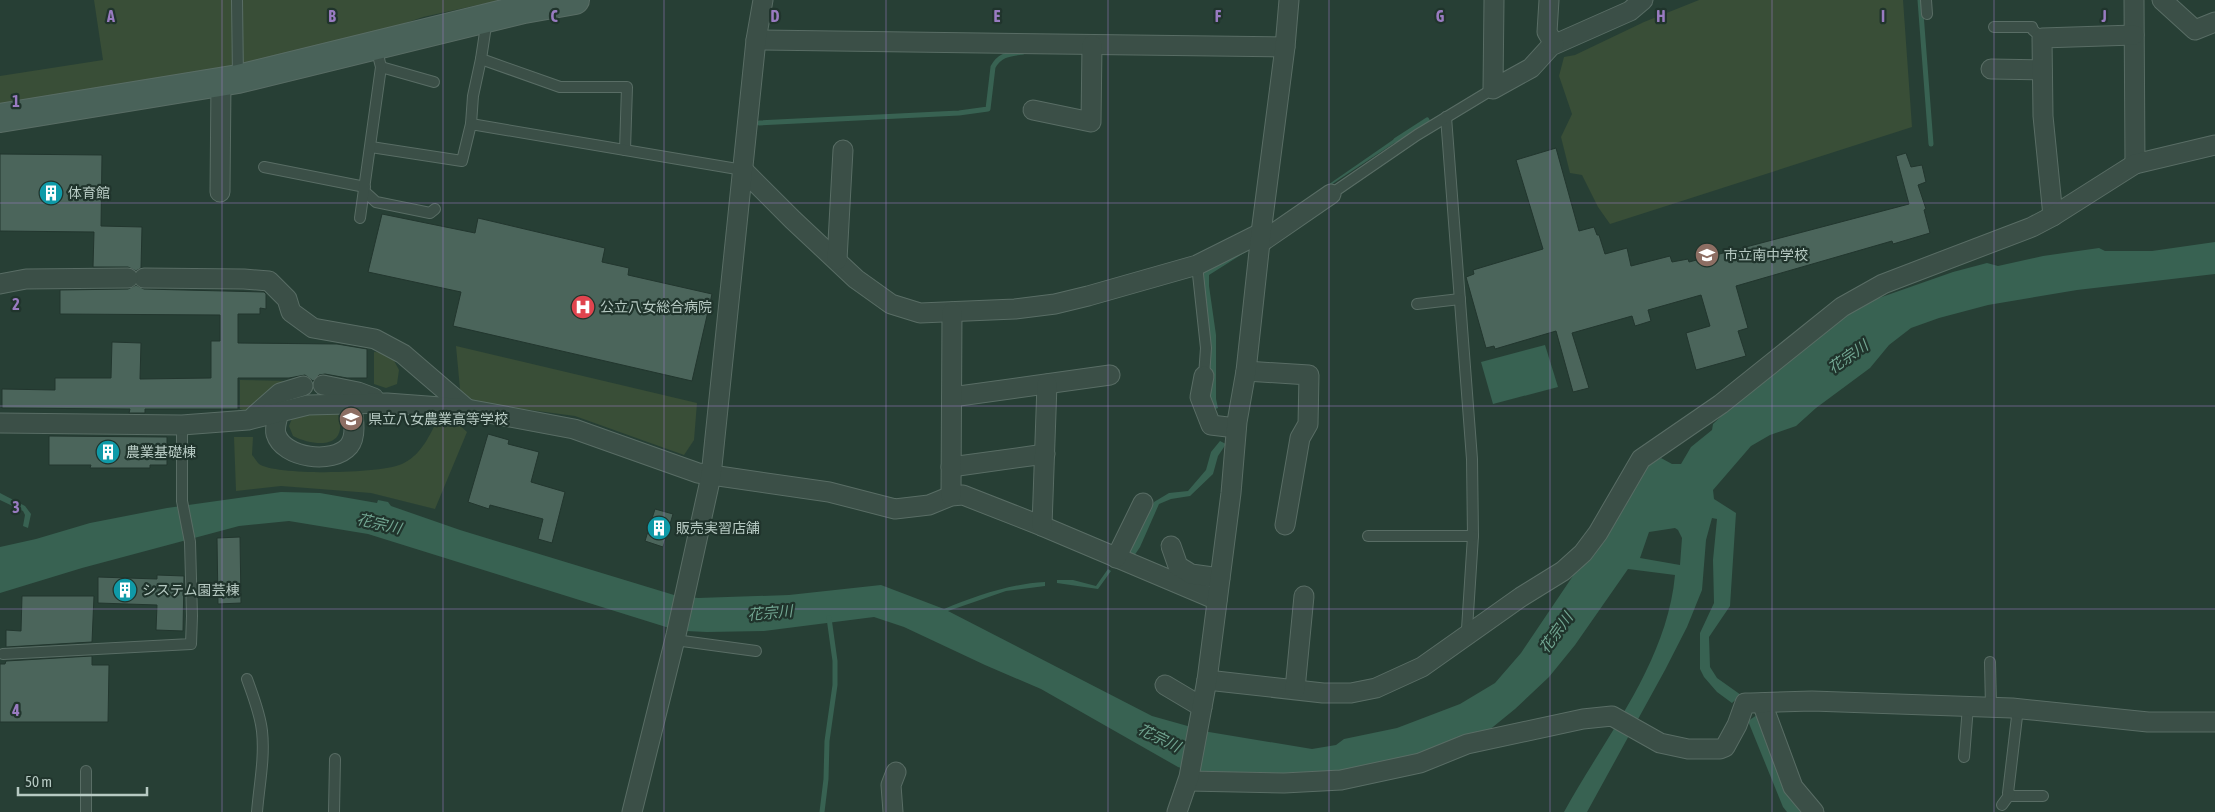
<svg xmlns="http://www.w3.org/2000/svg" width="2215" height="812" font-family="'Asap Condensed','Noto Sans JP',sans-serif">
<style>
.green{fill:#394e37}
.water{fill:#386252;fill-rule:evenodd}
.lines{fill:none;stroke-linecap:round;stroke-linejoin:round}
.stream{stroke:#386252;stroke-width:5}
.building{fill:#4b655b;stroke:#22362e}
.lane-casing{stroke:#596d65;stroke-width:12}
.street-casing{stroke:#596d65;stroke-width:21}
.secondary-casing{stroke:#596d65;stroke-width:30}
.lane{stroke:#3b4f47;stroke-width:10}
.street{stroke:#3b4f47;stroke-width:19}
.secondary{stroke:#496259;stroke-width:28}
.grid{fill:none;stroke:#997bc1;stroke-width:1;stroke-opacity:0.55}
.labels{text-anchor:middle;stroke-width:4.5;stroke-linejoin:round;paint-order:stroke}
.poi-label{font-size:14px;fill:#b7cac3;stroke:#20342c;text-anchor:start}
.water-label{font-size:15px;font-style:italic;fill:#72a692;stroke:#20342c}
.grid-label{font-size:16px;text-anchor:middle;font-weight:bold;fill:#997bc1;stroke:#20342c;stroke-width:4.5;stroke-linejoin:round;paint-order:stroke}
</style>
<rect width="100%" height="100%" fill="#273f35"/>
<!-- green -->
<g class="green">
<polygon points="94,0 501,0 423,17 368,36 258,62 0,104 0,76 103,60"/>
<polygon points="1699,0 1903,0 1912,127 1610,224 1598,207 1582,175 1570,173 1561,137 1572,114 1559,76 1564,57 1575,55 1644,22"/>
<polygon points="456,346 697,403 694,440 684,455 575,416 492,405 467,400 460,389"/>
<polygon points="374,352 390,353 399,370 397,384 386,388 374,384"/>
<path d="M240,380L290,381C278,390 257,415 240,409Z"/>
<path d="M331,410L338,414C349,449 315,447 293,436L289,426L293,416Z"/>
<path d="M439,418L455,421L467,432L435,509L371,493L281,486L236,491L234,437H253L252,455C254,457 257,462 259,464C276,476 386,474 404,463C423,453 429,435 439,418Z"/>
</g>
<!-- water -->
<g class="water">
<polygon points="1400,135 1402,138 1270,225"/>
<path d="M2215,242V274L2077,290L1988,305L1939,318L1911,328L1889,345L1870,368L1816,408L1796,426L1770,435L1751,446L1713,490L1714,499L1736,513L1730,606L1709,637L1710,667L1717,678L1741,695L1732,703L1717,692L1704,677L1700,669V633L1714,603L1713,560L1717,519L1712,518L1706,540L1702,590L1687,627L1665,670L1587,812H1564C1605,737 1667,663 1675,575L1628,569L1575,645L1549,677L1515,709L1488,731L1412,760L1352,774L1204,776L1178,767L1041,689L985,665L904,627L874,617L764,631L707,632L686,631L666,627L368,534L289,521L239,526L82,568L0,593V547L36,539L90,523L167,508L281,492L320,493L377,503L378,500L388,502L391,506L460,530L674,595L698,598L789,595L881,585L944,609C976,596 1009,584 1045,582V586L1006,591L948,611L1152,716L1209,732L1312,749L1336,745L1344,739L1397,728L1460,704L1495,683L1521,653L1647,466L1661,458L1672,464H1681L1691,447L1712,430L1713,424L1738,400L1853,310L1876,299L1953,272L1987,263L1998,266L2043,256L2099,248L2105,251H2152ZM1675,528L1678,530L1682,538L1680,565L1640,558L1649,532Z"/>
<polygon points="1244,246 1247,251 1209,275 1209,286 1216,335 1216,399 1218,408 1213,410 1210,403 1209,344 1202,277 1203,269"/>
<polygon points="1545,345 1558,387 1493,404 1481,362"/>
<polygon points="1220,441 1226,444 1218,456 1213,474 1190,496 1171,499 1159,504 1140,547 1134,556 1129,553 1154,502 1169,493 1188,491 1206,470 1211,452"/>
<polygon points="0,493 25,506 31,514 28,528 23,526 25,515 23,511 0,500"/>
<polygon points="1108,569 1111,571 1098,589 1057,583 1057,580 1073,580 1096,586"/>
<polygon points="1757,715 1806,812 1787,812 1783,807 1748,721"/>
</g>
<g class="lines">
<!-- stream -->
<g class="stream">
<polyline points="1920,0 1931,144"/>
<path d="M759,123L959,113L988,109L993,67C1000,54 1010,54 1023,52"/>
<polyline points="1396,140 1427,120"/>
<polyline points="822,812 826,779 827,741 835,685 835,661 829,618"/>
</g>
</g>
<!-- building -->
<g class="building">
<polygon points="1556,148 1579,231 1594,227 1597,235 1599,235 1605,254 1627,248 1631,266 1670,256 1672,262 1688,259 1689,262 1909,204 1896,156 1906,153 1911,167 1922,165 1926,182 1918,185 1926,209 1924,210 1930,233 1893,244 1892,241 1736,286 1748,328 1738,331 1746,356 1696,370 1686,333 1710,326 1701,295 1648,310 1651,321 1635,326 1632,316 1572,333 1589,388 1573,392 1556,331 1495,349 1494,346 1486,348 1466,277 1474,274 1473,270 1543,249 1516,160"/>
<polygon points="0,154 102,155 101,226 142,227 141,268 136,271 128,267 93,267 94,232 0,231"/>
<polygon points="382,214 475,233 478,218 605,248 602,262 629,268 628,275 712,294 692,381 453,326 461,292 368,272"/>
<polygon points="136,285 144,289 264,292 266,294 266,309 260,308 260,314 238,314 238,343 337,344 367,349 367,378 347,378 325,374 319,375 313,381 305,375 289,378 238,378 238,409 145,409 145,413 129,413 130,409 2,408 2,389 55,390 55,378 111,378 112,342 141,343 140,379 211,378 211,341 220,341 220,315 60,314 60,290 128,289"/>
<polygon points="488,434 509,440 508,444 539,452 531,482 565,492 552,543 538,539 543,519 490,505 489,509 468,502"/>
<polygon points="49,436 167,437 167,465 150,465 150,468 90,468 91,465 49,465"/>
<polygon points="655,509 673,514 663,547 645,541"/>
<polygon points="240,537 241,603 218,604 217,538"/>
<polygon points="157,575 184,576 183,631 156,630 157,605 98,603 98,577 157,579"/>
<polygon points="22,596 94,596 92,642 6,647 6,630 21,631"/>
<polygon points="92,656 92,665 109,665 108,722 0,722 0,664 5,664 6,661"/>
</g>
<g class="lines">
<!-- lane casing -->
<g class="lane-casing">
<g id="lane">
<polyline points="237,0 238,78"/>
<polyline points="1926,0 1927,14"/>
<polyline points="487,19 481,59 560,87 627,87 625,150"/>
<polyline points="1994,27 2032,27 2033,30 2042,38"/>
<polyline points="381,67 434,82"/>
<polyline points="1446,117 1472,459 1473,536 1467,629"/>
<polyline points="471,124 473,96 481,59"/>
<polyline points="371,147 462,161 471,124 743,170"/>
<polyline points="264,167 365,187"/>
<polyline points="364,191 376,202 430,213 435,209"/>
<polyline points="1331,194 1417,135 1493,89"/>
<polyline points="360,218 381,67 376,47"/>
<polyline points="1197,265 1206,348 1204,376"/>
<polyline points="1417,304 1460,299"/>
<polyline points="1368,536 1473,536"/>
<polyline points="675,640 756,651"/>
<polyline points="3,654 191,644 192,616 190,542 182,501 182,425"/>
<polyline points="1990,662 1991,707"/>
<path d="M247,679C253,696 260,713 262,731C265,758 259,786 257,812"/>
<polyline points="2018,708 2008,793 2012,796 2043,796"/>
<polyline points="1964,757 1968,706"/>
<polyline points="2002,805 2010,794"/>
<polyline points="86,812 86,771"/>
<polyline points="334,812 335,759"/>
</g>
</g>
<!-- street casing -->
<g class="street-casing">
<g id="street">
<polyline points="1494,0 1493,89 1531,68 1551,46 1630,11 1643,0"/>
<polyline points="1549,0 1547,32 1554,44"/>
<polyline points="2134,0 2135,164"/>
<polyline points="2162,0 2195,30 2215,22"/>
<polyline points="756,40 1285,47"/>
<polyline points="1991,69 2042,70"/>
<polyline points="1033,110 1091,122 1092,45"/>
<polyline points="743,170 793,220 856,279 891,304 920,313 1015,309 1055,304 1088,296 1197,265 1261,233"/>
<polyline points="220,192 221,82"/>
<polyline points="2053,216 2043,116 2042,38 2134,35"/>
<polyline points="1260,243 1331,194"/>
<polyline points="837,260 843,150"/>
<polyline points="144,278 244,279 269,281 287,299 291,312 313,328 375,339 403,354 467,409"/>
<polyline points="0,284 26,279 128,278"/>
<polyline points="1246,371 1309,375 1308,424 1300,438 1285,525"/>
<polyline points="1204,376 1200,397 1211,425 1236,428"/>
<polyline points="323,385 358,392 374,398"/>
<polyline points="952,397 1110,375"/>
<path d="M279,411C278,418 274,427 276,434C283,458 333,465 349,446C353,441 354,434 354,428C354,417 353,411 345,404"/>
<polyline points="254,416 280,393 303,386"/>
<polyline points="0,423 182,425 248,420 308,405 387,403 467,409 574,429 698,473 829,492 895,509 929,505 951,496 963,495 1042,526 1217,600"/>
<polyline points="951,467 1045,454"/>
<polyline points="951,496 952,312"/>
<polyline points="1042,526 1047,384"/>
<polyline points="1171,546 1178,566 1191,574 1220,578"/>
<polyline points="1116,558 1143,503"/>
<polyline points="1207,680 1323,693 1351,693 1376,688 1422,667 1521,597 1563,571 1583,553 1598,533 1641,459 1721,404 1842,307 1883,284 2032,227 2053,216 2135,164 2215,145"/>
<polyline points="1165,685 1202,707"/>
<polyline points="1295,689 1304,596"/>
<polyline points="1762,703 1793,787 1814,812"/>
<polyline points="1188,781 1284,783 1341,780 1420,763 1467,744 1583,719 1612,716 1660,743 1688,749 1720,749 1725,747 1737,725 1745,703 1751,703 1812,701 2012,708 2148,722 2215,722"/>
<polyline points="632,812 676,635 711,476 756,40 763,0"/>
<polyline points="893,812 891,785 896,772"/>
<polyline points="1177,812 1189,777 1207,680 1231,493 1237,422 1246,371 1261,233 1285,47 1289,0"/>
</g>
</g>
<!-- secondary casing -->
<g class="secondary-casing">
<polyline id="secondary" points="0,118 238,79 524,9 575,0"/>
</g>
<!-- lane -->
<use href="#lane" class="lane"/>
<!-- street -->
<use href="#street" class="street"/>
<!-- secondary -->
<use href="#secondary" class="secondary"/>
</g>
<!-- grid -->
<path class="grid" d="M222,0V812M443,0V812M664,0V812M886,0V812M1108,0V812M1329,0V812M1550,0V812M1772,0V812M1994,0V812M0,203H2215M0,406H2215M0,609H2215"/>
<!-- icons -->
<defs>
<g id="building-disc" transform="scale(1.25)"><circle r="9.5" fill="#0f9aa8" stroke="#20342c"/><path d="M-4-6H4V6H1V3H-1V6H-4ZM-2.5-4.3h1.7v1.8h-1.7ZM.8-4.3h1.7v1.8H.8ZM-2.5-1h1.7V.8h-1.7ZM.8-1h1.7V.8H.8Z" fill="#fff"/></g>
<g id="school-disc" transform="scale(1.25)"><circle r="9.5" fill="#8d6e63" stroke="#20342c"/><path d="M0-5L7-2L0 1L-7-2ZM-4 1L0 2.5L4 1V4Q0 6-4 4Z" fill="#fff"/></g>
<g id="hospital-disc" transform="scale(1.25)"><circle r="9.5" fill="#e0444e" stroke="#20342c"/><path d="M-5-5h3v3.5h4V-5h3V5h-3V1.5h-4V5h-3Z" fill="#fff"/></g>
</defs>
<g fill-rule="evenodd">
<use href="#building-disc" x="51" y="193"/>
<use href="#school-disc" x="1707" y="255"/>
<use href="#hospital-disc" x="583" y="307"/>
<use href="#school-disc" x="351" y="419"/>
<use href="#building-disc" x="108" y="452"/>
<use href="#building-disc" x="659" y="528"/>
<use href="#building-disc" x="125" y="590"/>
</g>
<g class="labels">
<!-- poi labels -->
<g class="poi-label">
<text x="68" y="198">体育館</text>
<text x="1724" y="260">市立南中学校</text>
<text x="600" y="312">公立八女総合病院</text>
<text x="368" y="424">県立八女農業高等学校</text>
<text x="126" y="457">農業基礎棟</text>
<text x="676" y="533">販売実習店舗</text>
<text x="142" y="595">システム園芸棟</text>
</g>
<!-- water labels -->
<g class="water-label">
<text transform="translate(1848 357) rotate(-35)" y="5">花宗川</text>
<text transform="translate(379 524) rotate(13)" y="5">花宗川</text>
<text transform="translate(770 613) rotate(-5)" y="5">花宗川</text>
<text transform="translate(1556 633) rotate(-54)" y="5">花宗川</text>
<text transform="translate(1159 738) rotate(26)" y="5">花宗川</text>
</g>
</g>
<g class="grid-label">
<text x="111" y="22">A</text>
<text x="332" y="22">B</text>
<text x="554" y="22">C</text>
<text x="775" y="22">D</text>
<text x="997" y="22">E</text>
<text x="1218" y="22">F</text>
<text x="1440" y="22">G</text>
<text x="1661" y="22">H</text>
<text x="1883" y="22">I</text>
<text x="2104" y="22">J</text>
<text x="16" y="107">1</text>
<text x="16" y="310">2</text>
<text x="16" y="513">3</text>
<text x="16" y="716">4</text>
</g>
<!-- scale -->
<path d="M18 787v8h129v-8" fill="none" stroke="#b7cac3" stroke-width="2.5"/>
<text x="25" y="787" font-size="15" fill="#b7cac3" stroke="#20342c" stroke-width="4" paint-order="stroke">50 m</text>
</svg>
